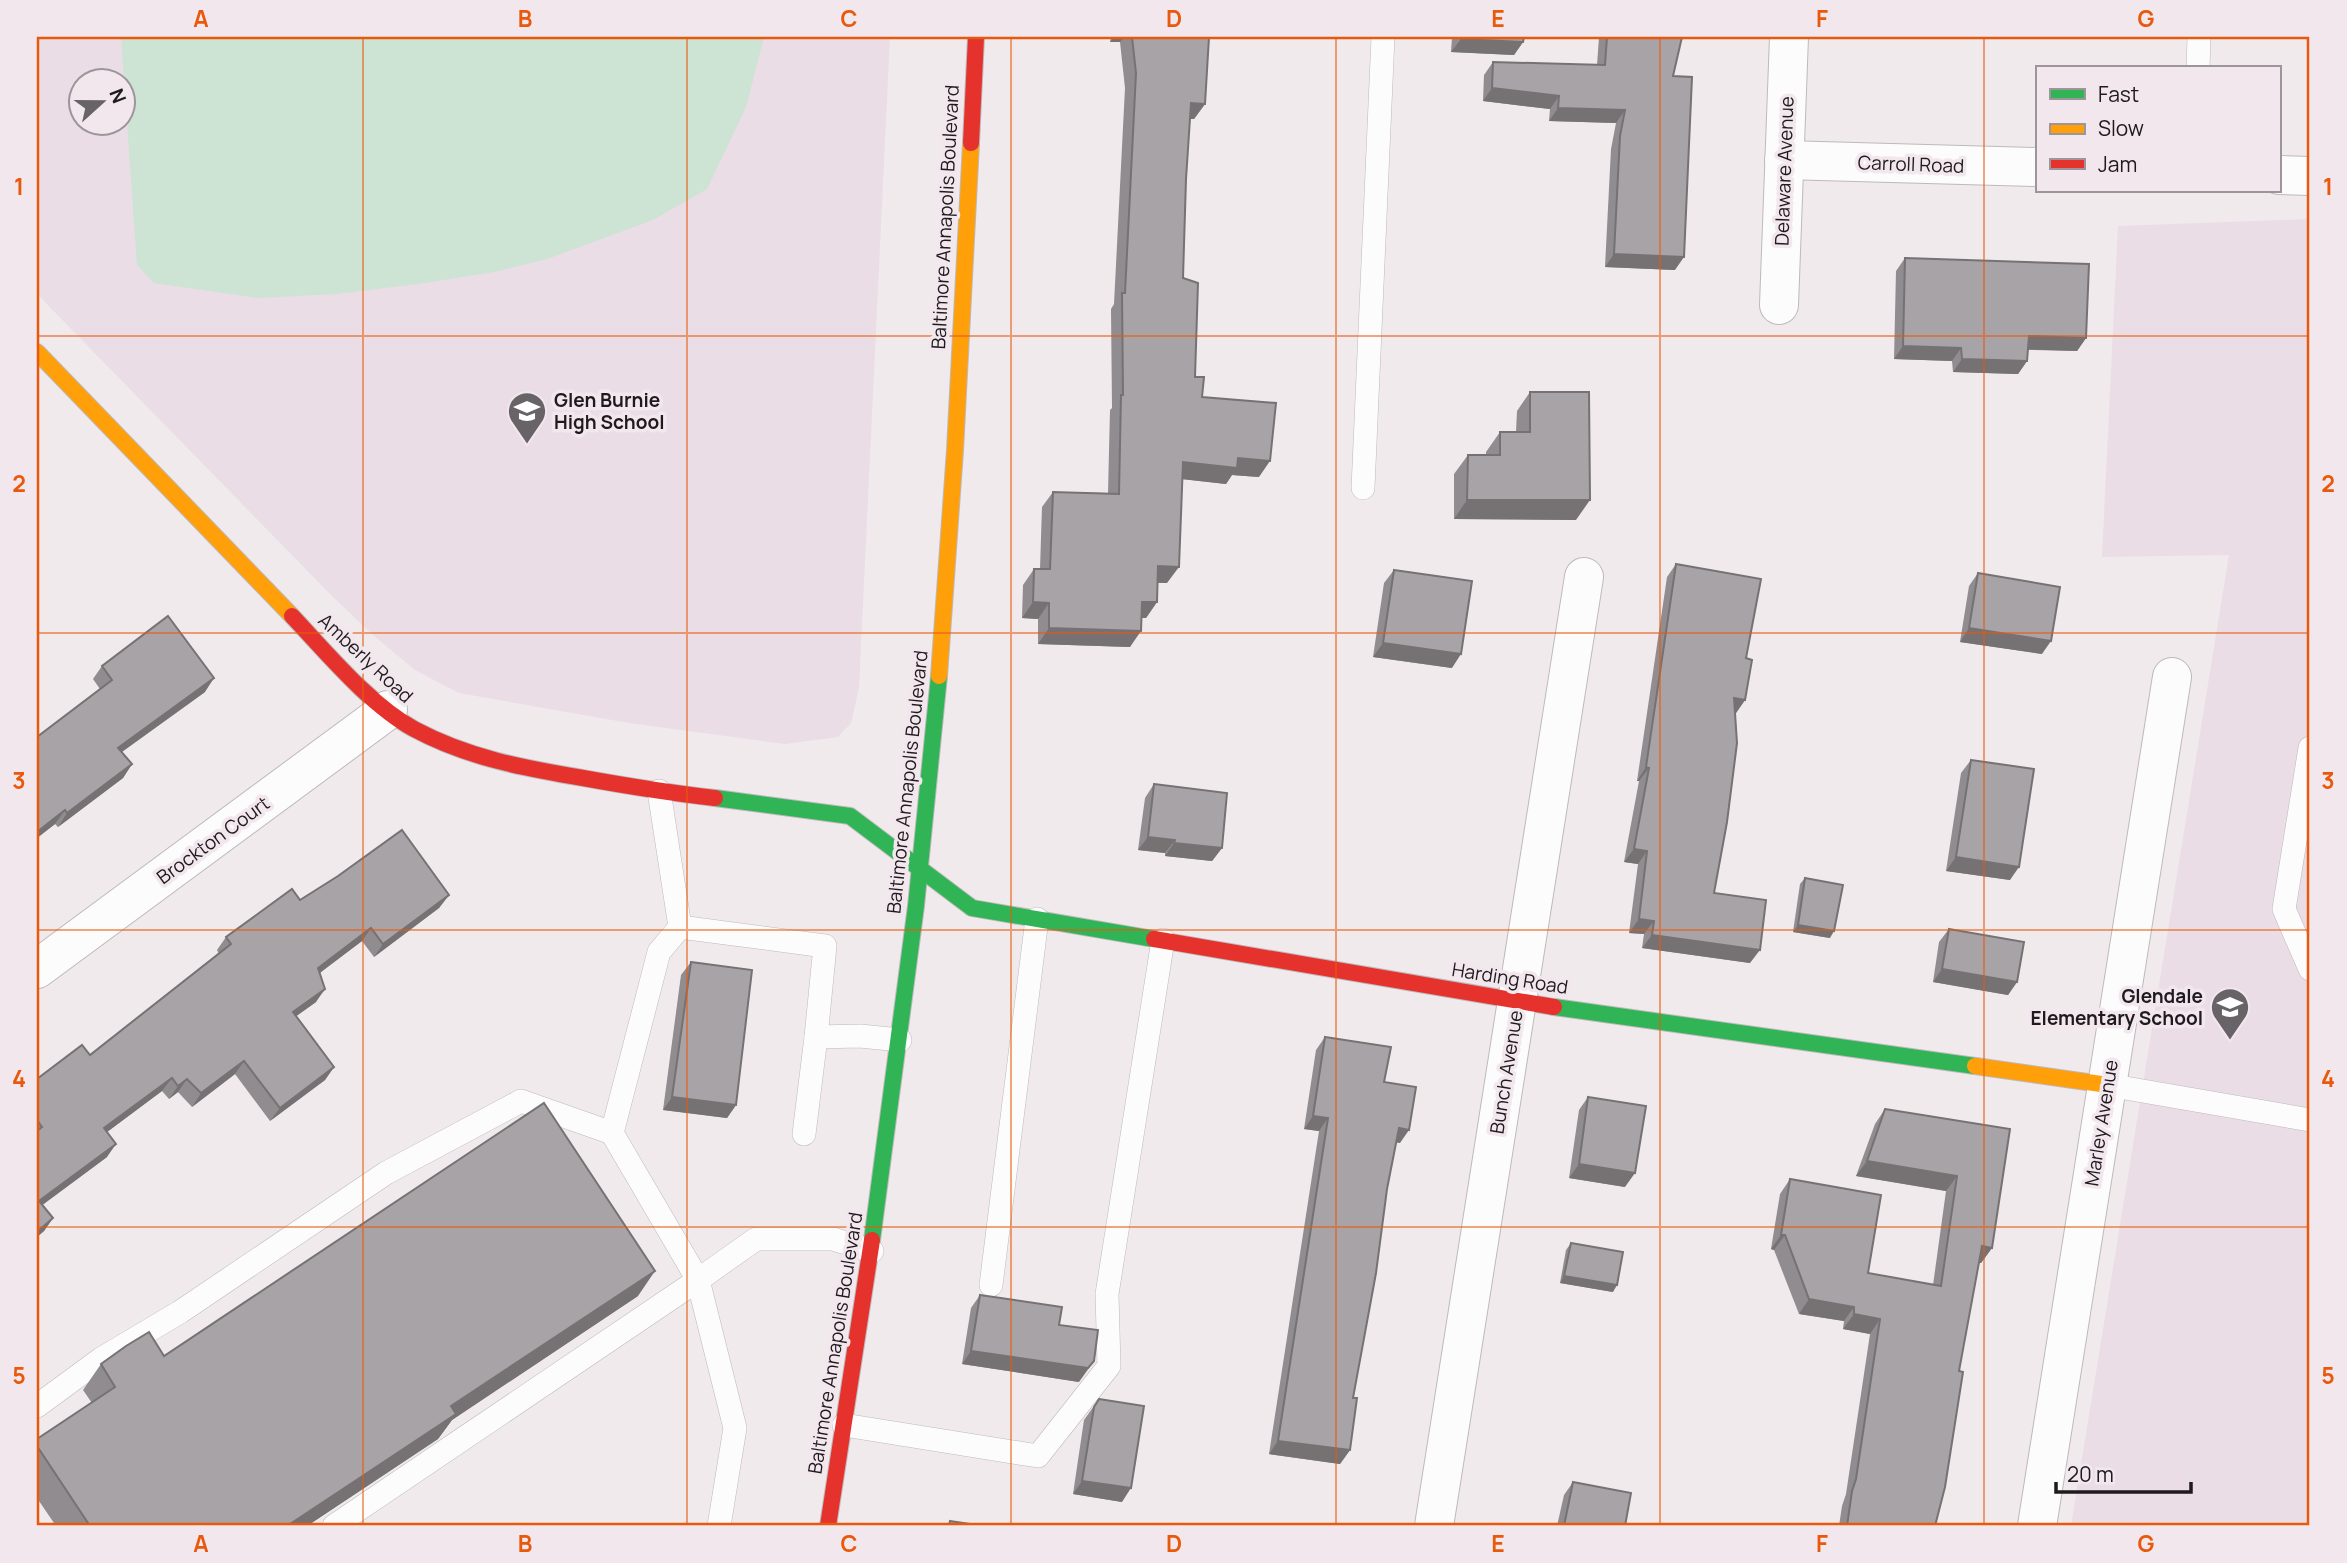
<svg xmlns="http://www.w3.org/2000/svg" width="2347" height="1563" font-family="Manrope,sans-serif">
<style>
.built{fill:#eadde5;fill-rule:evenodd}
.grass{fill:#cde3d3}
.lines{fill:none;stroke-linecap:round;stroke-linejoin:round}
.lane-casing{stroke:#bdb9bc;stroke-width:24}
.street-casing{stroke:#bdb9bc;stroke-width:40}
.fast-casing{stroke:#bdb9bc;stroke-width:18}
.slow-casing{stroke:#bdb9bc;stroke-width:18}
.jam-casing{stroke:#bdb9bc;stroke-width:18}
.lane{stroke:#fdfcfc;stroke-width:23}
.street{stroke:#fdfcfc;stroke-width:38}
.fast{stroke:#30b455;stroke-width:16}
.slow{stroke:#ff9f0a;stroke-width:16}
.jam{stroke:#e5322d;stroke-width:16}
.wall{fill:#908c8f}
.shaded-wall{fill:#767274}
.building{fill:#a8a3a6;stroke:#767274;stroke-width:2}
.grid{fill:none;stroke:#e8590c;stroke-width:2;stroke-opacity:0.55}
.labels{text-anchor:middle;stroke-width:7;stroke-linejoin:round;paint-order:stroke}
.street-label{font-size:19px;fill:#1e1a1d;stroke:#f3e7ee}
.poi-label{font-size:19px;font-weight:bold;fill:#1e1a1d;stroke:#f3e7ee;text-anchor:start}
.neatline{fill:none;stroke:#e8590c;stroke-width:2.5}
.grid-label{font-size:23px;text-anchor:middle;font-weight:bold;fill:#e8590c}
</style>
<rect width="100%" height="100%" fill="#f0eaed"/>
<!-- built -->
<g class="built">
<path d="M37,37H890L859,688L851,723L838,737L785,744L629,723L459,693L415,670L373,635L332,596L37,294ZM80,80H122V122H80Z"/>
<polygon points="2310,219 2310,1526 2071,1526 2229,555 2102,557 2118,226"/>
</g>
<!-- grass -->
<polygon class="grass" points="121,37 764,37 746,107 707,189 653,220 547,259 494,272 418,284 336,294 258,298 154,283 137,265"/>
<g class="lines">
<!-- lane casing -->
<g class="lane-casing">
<g id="lane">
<polyline points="2198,68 2199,37"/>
<polyline points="1363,488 1383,37"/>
<polyline points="2310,748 2284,909 2310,969"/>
<polyline points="659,791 680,927"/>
<polyline points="2108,1085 2310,1120"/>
<polyline points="804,1134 816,1037"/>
<polyline points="991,1285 1037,919"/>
<polyline points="37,1406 101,1359 180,1312 386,1173 521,1101 612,1133"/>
<polyline points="844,1425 1038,1456 1109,1366 1107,1294 1163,940"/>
<polyline points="334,1526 698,1280 612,1133 659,952 680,927 825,946 816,1037 860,1036 900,1040"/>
<polyline points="719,1526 735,1428 698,1280 756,1239 833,1239 872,1251"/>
</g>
</g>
<!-- street casing -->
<g class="street-casing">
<g id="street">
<polyline points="1784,160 2037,167"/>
<polyline points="2279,175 2310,176"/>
<polyline points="1779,305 1789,37"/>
<polyline points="37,969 388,710"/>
<polyline points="1434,1526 1584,577"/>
<polyline points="2037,1526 2172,677"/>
</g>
</g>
<!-- fast casing -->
<g class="fast-casing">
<g id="fast">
<polyline points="715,798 850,816 972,908 1154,939"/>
<polyline points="1554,1007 1975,1066"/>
<polyline points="872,1240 916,906 939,676"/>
</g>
</g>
<!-- slow casing -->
<g class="slow-casing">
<g id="slow">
<polyline points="37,352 292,616"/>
<polyline points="939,676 955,450 971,143"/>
<polyline points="1975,1066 2108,1085"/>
</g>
</g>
<!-- jam casing -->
<g class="jam-casing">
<g id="jam">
<polyline points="971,143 976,37"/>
<path d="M292,616C328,654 369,704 414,729C468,758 524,768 583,778C627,786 671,793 715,798"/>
<polyline points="1154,939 1554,1007"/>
<polyline points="828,1526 872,1240"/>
</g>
</g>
<!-- lane -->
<use href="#lane" class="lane"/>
<!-- street -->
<use href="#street" class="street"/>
<!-- fast -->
<use href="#fast" class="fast"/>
<!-- slow -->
<use href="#slow" class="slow"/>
<!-- jam -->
<use href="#jam" class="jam"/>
</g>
<!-- wall -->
<g class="wall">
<polygon points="1111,37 1209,37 1205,104 1194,119 1190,119 1186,179 1183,278 1195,377 1202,397 1259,477 1232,475 1226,484 1182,479 1167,583 1158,583 1157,602 1146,618 1141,618 1130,647 1038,644 1038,619 1022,618 1023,585 1034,569 1040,569 1042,507 1053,492 1108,493 1110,410 1112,408 1111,309 1114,304 1125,88 1120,42 1110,42"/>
<polygon points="1452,37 1524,37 1523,42 1514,55 1451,52"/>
<polygon points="1599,37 1682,37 1673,76 1675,270 1605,267 1611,149 1616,123 1549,121 1550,109 1483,101 1484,75 1493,62 1597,65"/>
<polygon points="1905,258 2086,338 2077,351 2028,350 2027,361 2018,374 1953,372 1952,361 1894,359 1896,271"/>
<polygon points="1530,392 1576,520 1454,519 1454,474 1468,455 1486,455 1486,452 1500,432 1516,432 1517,411"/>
<polygon points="1676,564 1746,658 1745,700 1736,713 1735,713 1714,893 1750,963 1642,948 1644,934 1629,933 1638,864 1624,862 1639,781 1637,781 1667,577"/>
<polygon points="1394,570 1452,668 1373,657 1384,583"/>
<polygon points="1978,573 2042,654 1960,642 1969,586"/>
<polygon points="102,666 205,692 122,752 132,764 123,778 58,827 55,824 37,838 37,737 100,689 93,679"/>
<polygon points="1971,760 2010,880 1946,871 1961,773"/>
<polygon points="1154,784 1222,848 1212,861 1165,856 1165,853 1138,850 1145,798"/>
<polygon points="1805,878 1830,938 1793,932 1800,884"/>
<polygon points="449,895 439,908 374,957 362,941 319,973 316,1002 296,1016 334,1067 325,1080 270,1121 235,1074 192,1107 178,1092 169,1099 162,1091 107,1132 107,1157 42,1205 53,1218 44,1231 37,1237 37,1079 90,1055 219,954 217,950 226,937 300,900"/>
<polygon points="1949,929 2017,982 2008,995 1933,982 1939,942"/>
<polygon points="691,962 736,1105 727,1118 663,1110 681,975"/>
<polygon points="1325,1037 1384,1082 1400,1143 1396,1142 1387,1189 1353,1398 1350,1450 1340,1464 1269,1454 1319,1131 1304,1129 1316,1050"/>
<polygon points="1588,1097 1625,1187 1569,1178 1579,1110"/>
<polygon points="1885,1109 2010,1129 1992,1248 1981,1263 1979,1263 1959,1371 1935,1526 1839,1526 1842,1506 1846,1494 1870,1334 1843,1329 1844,1321 1799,1314 1774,1250 1771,1249 1780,1194 1790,1179 1868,1273 1933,1285 1946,1191 1856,1176 1875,1124"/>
<polygon points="1571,1243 1613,1292 1560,1283 1566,1250"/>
<polygon points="980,1295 1079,1382 962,1364 971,1308"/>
<polygon points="638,1296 452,1420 438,1439 307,1526 56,1526 37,1498 37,1439 92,1403 83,1390 101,1364"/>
<polygon points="1099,1399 1122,1502 1073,1494 1084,1420"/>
<polygon points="1573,1482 1625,1526 1557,1526 1564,1495"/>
</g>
<!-- shaded-wall -->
<g class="shaded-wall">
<polygon points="1114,37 1124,37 1120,42 1110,42"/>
<polygon points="1461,39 1523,42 1514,55 1451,52"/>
<polygon points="1492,88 1559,96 1550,109 1483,101"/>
<polygon points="1191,103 1205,104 1194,119 1180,119"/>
<polygon points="1558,108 1625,110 1616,123 1549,121"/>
<polygon points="1614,254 1684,257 1675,270 1605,267"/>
<polygon points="2029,336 2086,338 2077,351 2020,349"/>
<polygon points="1903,346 1961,348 1952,361 1894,359"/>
<polygon points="1962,359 2027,361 2018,374 1953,372"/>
<polygon points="1238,458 1270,461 1259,477 1232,475 1226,484 1172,478 1183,462"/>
<polygon points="1467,500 1590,500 1576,520 1454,519"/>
<polygon points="1158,566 1179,567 1167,583 1147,582"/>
<polygon points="1033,602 1049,603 1038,619 1022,618"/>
<polygon points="1142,602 1157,602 1146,618 1131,618"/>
<polygon points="1049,628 1141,631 1130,647 1038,644"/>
<polygon points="1969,628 2051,641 2042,654 1960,642"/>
<polygon points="1383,643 1461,654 1452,668 1373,657"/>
<polygon points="214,678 205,692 109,761 118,748"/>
<polygon points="1734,698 1745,700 1736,713 1725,711"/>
<polygon points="132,764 123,778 58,827 67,813"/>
<polygon points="1646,767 1649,768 1639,781 1637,781"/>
<polygon points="65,810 55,824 37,838 37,832"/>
<polygon points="1148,837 1175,840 1165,853 1138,850"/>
<polygon points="1174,843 1222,848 1212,861 1165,856"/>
<polygon points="1634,849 1647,851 1638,864 1624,862"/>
<polygon points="1956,857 2019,867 2010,880 1946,871"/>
<polygon points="449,895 439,908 374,957 383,944"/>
<polygon points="1639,919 1654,921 1644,934 1629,933"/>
<polygon points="1798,925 1834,931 1830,938 1793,932"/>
<polygon points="371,928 362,941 308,982 318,968"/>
<polygon points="1652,935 1760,950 1750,963 1642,948"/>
<polygon points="1942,969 2017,982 2008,995 1933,982"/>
<polygon points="325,989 316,1002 284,1025 293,1012"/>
<polygon points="244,1061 235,1074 192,1107 201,1093"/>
<polygon points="334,1067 325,1080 270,1121 280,1108"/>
<polygon points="172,1078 162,1091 95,1141 104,1128"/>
<polygon points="187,1079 178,1092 169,1099 178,1086"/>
<polygon points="672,1097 736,1105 727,1118 663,1110"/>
<polygon points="1313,1116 1328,1118 1319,1131 1304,1129"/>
<polygon points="1399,1128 1409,1130 1400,1143 1389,1141"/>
<polygon points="116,1144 107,1157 37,1209 39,1201"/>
<polygon points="1867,1161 1957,1176 1946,1191 1856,1176"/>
<polygon points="1579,1164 1635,1173 1625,1187 1569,1178"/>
<polygon points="53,1218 44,1231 37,1237 37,1232"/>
<polygon points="1781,1235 1785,1235 1774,1250 1771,1249"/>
<polygon points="1982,1246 1992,1248 1981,1263 1972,1261"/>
<polygon points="655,1271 638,1296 452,1420 438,1439 307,1526 287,1526 451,1406"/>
<polygon points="1564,1276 1617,1285 1613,1292 1560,1283"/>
<polygon points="1809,1299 1854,1307 1844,1321 1799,1314"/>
<polygon points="1854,1314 1880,1319 1870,1334 1843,1329"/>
<polygon points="971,1351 1094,1361 1079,1382 962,1364"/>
<polygon points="1278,1441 1350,1450 1340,1464 1269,1454"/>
<polygon points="1082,1481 1131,1488 1122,1502 1073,1494"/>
</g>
<!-- building -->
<g class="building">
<polygon points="1132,37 1209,37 1205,104 1191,103 1186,179 1183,278 1198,283 1195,377 1204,377 1202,397 1276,403 1270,461 1238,458 1237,468 1183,462 1179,567 1158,566 1157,602 1142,602 1141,631 1049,628 1049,603 1033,602 1034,569 1050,569 1053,492 1119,494 1121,395 1123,395 1122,293 1125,293 1136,73"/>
<polygon points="1461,37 1524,37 1523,42 1461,39"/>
<polygon points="1607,37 1682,37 1673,76 1692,77 1684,257 1614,254 1620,136 1625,110 1558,108 1559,96 1492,88 1493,62 1605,65"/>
<polygon points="1905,258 2089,264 2086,338 2029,336 2027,361 1962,359 1961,348 1903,346"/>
<polygon points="1530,392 1589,392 1590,500 1467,500 1468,455 1500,455 1500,432 1530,432"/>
<polygon points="1676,564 1761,579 1746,658 1752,660 1745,700 1734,698 1737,743 1727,822 1714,893 1766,900 1760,950 1652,935 1654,921 1639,919 1647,851 1634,849 1649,768 1646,767"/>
<polygon points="1394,570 1472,581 1461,654 1383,643"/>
<polygon points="1978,573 2060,587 2051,641 1969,628"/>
<polygon points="168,616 214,678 118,748 132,764 67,813 65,810 37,832 37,737 112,680 102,666"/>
<polygon points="1971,760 2034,769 2019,867 1956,857"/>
<polygon points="1154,784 1227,793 1222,848 1174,843 1175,840 1148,837"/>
<polygon points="402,830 449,895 383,944 371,928 318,968 325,989 293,1012 334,1067 280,1108 244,1061 201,1093 187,1079 178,1086 172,1078 104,1128 116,1144 39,1201 53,1218 37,1232 37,1131 42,1127 37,1120 37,1079 82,1045 90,1055 231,944 226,937 292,889 300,900 338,876"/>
<polygon points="1805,878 1843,885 1834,931 1798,925"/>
<polygon points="1949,929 2024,942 2017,982 1942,969"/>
<polygon points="691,962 752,970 736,1105 672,1097"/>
<polygon points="1325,1037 1391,1047 1384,1082 1416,1087 1409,1130 1399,1128 1387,1189 1376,1273 1353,1398 1357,1398 1350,1450 1278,1441 1328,1118 1313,1116"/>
<polygon points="1588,1097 1646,1106 1635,1173 1579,1164"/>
<polygon points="544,1103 655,1271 451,1406 456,1414 287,1526 90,1526 37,1446 37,1439 115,1387 101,1364 126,1346 149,1332 164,1356"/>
<polygon points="1885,1109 2010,1129 1992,1248 1982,1246 1959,1371 1963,1372 1945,1487 1935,1526 1847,1526 1852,1491 1856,1479 1880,1319 1854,1314 1854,1307 1809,1299 1785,1235 1781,1235 1790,1179 1881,1195 1868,1273 1941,1286 1957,1176 1867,1161"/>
<polygon points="1571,1243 1623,1252 1617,1285 1564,1276"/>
<polygon points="980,1295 1062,1307 1059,1325 1098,1330 1094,1361 1088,1368 971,1351"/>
<polygon points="1099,1399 1144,1406 1131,1488 1082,1481 1094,1407"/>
<polygon points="1573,1482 1631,1493 1625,1526 1564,1526"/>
<polygon points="950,1521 983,1526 949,1526"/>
</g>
<!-- grid -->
<path class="grid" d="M363,37V1526M687,37V1526M1011,37V1526M1336,37V1526M1660,37V1526M1984,37V1526M37,336H2310M37,633H2310M37,930H2310M37,1227H2310"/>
<!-- icons -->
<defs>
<g id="school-pin" transform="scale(2.0125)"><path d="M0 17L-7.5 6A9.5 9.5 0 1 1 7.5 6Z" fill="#686366" stroke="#f3e7ee"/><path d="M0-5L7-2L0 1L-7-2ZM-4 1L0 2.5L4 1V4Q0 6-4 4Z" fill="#fff"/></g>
</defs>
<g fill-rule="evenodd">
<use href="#school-pin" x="527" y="411"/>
<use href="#school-pin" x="2230" y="1007"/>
</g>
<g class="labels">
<!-- street labels -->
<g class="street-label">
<text transform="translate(1911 164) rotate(2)" y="7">Carroll Road</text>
<text transform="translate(1784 171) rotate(-88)" y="7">Delaware Avenue</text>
<text transform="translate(945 217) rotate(-87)" y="7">Baltimore Annapolis Boulevard</text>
<text transform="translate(366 658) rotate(43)" y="7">Amberly Road</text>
<text transform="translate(907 782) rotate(-84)" y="7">Baltimore Annapolis Boulevard</text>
<text transform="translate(213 840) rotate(-36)" y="7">Brockton Court</text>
<text transform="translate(1510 978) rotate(9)" y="7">Harding Road</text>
<text transform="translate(1506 1072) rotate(-81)" y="7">Bunch Avenue</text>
<text transform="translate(2101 1123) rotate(-81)" y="7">Marley Avenue</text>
<text transform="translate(835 1343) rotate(-81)" y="7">Baltimore Annapolis Boulevard</text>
</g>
<!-- poi labels -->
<g class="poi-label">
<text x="554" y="407">Glen Burnie<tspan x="554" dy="22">High School</tspan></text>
<text x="2203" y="1003" text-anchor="end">Glendale<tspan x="2203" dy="22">Elementary School</tspan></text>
</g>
</g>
<!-- border -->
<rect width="2347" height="1563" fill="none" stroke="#f3e7ee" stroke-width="77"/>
<!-- legend -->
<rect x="2036" y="66" width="245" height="126" fill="#f3e7ee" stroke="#9e959a" stroke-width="2"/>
<rect x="2050" y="89" width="35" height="10" fill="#30b455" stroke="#9e959a" stroke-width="2"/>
<text x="2098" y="102" font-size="21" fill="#1e1a1d">Fast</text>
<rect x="2050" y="124" width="35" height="10" fill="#ff9f0a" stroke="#9e959a" stroke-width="2"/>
<text x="2098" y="136" font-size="21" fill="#1e1a1d">Slow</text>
<rect x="2050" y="159" width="35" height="10" fill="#e5322d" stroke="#9e959a" stroke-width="2"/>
<text x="2098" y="172" font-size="21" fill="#1e1a1d">Jam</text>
<!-- north arrow -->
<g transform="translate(102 102) rotate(69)"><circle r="33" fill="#f3e7ee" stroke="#9e959a" stroke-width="2"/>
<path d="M0-5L12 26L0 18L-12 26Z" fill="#686366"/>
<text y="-10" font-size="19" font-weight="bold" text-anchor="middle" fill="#1e1a1d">N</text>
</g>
<!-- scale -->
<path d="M2056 1482v10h135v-10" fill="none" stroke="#1e1a1d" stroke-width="3.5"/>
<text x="2067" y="1482" font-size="21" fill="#1e1a1d" stroke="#f3e7ee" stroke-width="5" paint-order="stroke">20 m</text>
<rect x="38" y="38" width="2270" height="1486" class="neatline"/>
<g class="grid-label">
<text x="201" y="27">A</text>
<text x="525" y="27">B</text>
<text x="849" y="27">C</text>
<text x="1174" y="27">D</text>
<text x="1498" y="27">E</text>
<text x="1822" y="27">F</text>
<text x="2146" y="27">G</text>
<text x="19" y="195">1</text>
<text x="2328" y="195">1</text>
<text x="19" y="492">2</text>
<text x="2328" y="492">2</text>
<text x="19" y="789">3</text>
<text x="2328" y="789">3</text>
<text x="19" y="1087">4</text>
<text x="2328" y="1087">4</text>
<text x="19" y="1384">5</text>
<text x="2328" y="1384">5</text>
<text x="201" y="1552">A</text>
<text x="525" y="1552">B</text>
<text x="849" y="1552">C</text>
<text x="1174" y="1552">D</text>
<text x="1498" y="1552">E</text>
<text x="1822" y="1552">F</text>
<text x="2146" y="1552">G</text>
</g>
</svg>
